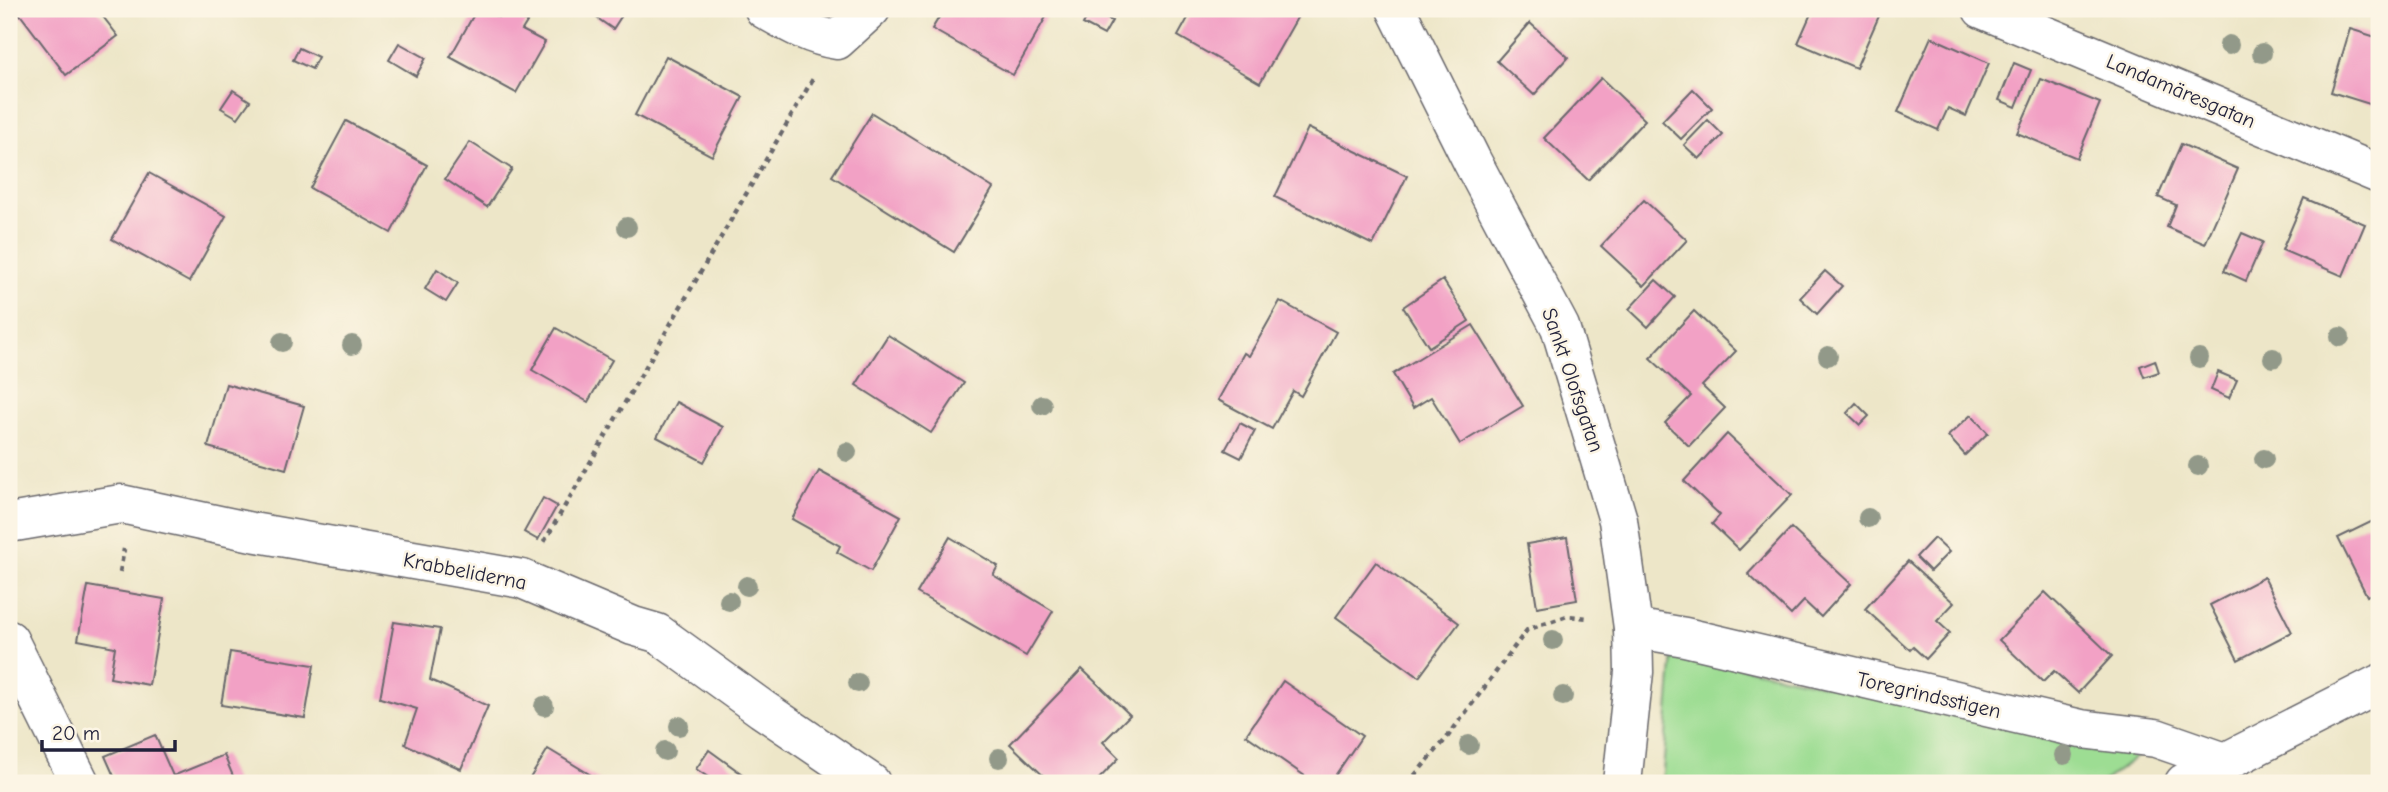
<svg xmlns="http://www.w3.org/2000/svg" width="2388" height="792" font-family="'Comic Neue',sans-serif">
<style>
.green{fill:#9ddd93;stroke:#608067;stroke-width:2}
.building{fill:#f2a1c5}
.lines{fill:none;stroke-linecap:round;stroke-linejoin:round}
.minor-casing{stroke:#69676c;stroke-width:41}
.tertiary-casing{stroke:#69676c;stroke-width:41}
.path{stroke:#69676c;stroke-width:4.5;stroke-dasharray:5 5;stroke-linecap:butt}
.minor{stroke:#fff;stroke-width:38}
.tertiary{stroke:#fff;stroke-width:38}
.tree{fill:#929989}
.labels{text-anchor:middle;stroke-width:5;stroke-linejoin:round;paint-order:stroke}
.street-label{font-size:21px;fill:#22223b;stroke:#fcf5e5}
</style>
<rect width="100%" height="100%" fill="#fcf5e5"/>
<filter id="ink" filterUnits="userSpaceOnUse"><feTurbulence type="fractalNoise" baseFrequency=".0143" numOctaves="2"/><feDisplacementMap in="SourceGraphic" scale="14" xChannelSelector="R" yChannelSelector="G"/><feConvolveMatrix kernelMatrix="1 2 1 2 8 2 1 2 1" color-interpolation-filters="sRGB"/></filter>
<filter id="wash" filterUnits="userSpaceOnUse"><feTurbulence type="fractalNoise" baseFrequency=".00686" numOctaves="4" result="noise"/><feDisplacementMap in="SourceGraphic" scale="28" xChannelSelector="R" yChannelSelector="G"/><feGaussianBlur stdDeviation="1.57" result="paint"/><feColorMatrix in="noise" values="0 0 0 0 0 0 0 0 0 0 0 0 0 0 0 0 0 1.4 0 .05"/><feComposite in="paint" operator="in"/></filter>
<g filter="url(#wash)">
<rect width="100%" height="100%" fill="#ede6c8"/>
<!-- green -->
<polygon class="green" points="1673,653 2143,752 2101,783 1662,783"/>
<g id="blocks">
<!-- building -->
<g class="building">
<polygon points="16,9 97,9 118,36 66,75"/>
<polygon points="477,9 484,9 498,17 503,9 527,22 522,30 545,42 516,93 450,57"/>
<polygon points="603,9 620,9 624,12 613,29 597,18"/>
<polygon points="944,9 1048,9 1050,10 1013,75 932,29"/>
<polygon points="1193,9 1302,9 1260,83 1178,36"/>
<polygon points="1813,9 1863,9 1879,16 1856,68 1798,43"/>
<polygon points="1091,10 1112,21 1104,35 1083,24"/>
<polygon points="1530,23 1568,57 1534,95 1497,61"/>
<polygon points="2350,29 2379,38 2379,107 2331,92"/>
<polygon points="1931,37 1989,63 1966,116 1948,108 1938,130 1898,112"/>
<polygon points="399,43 426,58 416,76 389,60"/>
<polygon points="299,48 318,57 312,69 293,60"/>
<polygon points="666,56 743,97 712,156 635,115"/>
<polygon points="2014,63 2031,70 2016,107 1999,100"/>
<polygon points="1601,78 1645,120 1588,180 1544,138"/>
<polygon points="2041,79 2100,103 2077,158 2017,133"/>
<polygon points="1693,89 1712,108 1681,139 1662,121"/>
<polygon points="233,90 250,101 238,118 221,108"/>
<polygon points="872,113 993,188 954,252 832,176"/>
<polygon points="1708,120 1723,135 1699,159 1684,145"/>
<polygon points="346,121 427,165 391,233 310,188"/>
<polygon points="1308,128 1407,176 1373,245 1275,197"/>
<polygon points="470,142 512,169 487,207 445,179"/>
<polygon points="2181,144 2238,169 2205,244 2167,227 2176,205 2158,197"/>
<polygon points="149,173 226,216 189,282 112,239"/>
<polygon points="2304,198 2365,224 2343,276 2282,250"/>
<polygon points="1644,200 1687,240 1644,286 1601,246"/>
<polygon points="2242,233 2263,242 2246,281 2224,271"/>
<polygon points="437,269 458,283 446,302 425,289"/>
<polygon points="1825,271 1842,286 1817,314 1800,298"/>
<polygon points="1443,280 1469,321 1429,347 1403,307"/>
<polygon points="1656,280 1675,297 1648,327 1629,309"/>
<polygon points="1280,301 1336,332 1301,396 1293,391 1272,429 1218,400 1244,353 1249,356"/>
<polygon points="1694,311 1736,351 1702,386 1725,408 1689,446 1665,423 1691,396 1650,358"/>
<polygon points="1473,325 1523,406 1460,444 1431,397 1413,408 1393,374"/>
<polygon points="556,328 612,360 588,402 532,370"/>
<polygon points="888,335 964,383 931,433 856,385"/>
<polygon points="2155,360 2159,372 2144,377 2140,366"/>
<polygon points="2218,372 2237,380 2229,398 2211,390"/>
<polygon points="226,384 304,406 286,469 208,447"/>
<polygon points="676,402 723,427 704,462 657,437"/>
<polygon points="1856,403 1869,416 1860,425 1847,413"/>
<polygon points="1971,415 1988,433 1965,455 1948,436"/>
<polygon points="1240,423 1255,431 1241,458 1225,450"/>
<polygon points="1727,434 1792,495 1739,550 1712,524 1720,515 1684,481"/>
<polygon points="819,471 901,516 871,571 837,552 840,546 792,519"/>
<polygon points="543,498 557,506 538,540 524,532"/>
<polygon points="2379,518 2379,589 2367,596 2338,538"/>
<polygon points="1791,528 1851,584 1821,617 1804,601 1791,615 1748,574"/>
<polygon points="950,537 998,566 993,575 1053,611 1026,656 917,593"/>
<polygon points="1567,537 1577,600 1537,607 1527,544"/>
<polygon points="1934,538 1949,552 1930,571 1916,557"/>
<polygon points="1908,561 1954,603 1937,621 1950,633 1926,659 1913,647 1910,650 1865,609"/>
<polygon points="1376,562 1459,623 1419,677 1336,617"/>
<polygon points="2264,577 2292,632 2238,660 2210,605"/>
<polygon points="88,586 164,599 149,685 110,678 115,647 78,640"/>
<polygon points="2045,592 2112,656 2078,693 2054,671 2043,682 1999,640"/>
<polygon points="394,622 440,629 430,680 488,706 461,769 405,744 417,709 380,698"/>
<polygon points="230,652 314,665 305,718 221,705"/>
<polygon points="1082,669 1130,715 1103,742 1119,758 1095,783 1051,783 1010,744"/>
<polygon points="1283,681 1362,736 1330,783 1315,783 1246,735"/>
<polygon points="155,735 173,776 224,755 236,783 117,783 105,756"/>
<polygon points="548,749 604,783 527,783"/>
<polygon points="709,750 742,774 735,783 717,783 696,769"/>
</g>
</g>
</g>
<g filter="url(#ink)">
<use href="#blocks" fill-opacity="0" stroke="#69676c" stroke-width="2"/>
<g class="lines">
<!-- minor casing -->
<g class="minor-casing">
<g id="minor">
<path d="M764,9C787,22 810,36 837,40L871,9"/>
<polyline points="1396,9 1472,161 1560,327 1618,520 1633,628 1634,672 1622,783"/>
<polyline points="1982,9 2379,174"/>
<polyline points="9,523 121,504 252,532 522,579 633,626 657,633 762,709 871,783"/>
<polyline points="1633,628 1685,637 2081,729 2156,738 2225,762"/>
<polyline points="9,640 80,783"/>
</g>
</g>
<!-- tertiary casing -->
<g class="tertiary-casing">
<polyline id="tertiary" points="2184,783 2379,684"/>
</g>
<!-- path -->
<g class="path">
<polyline points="544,542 814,77"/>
<polyline points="120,572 124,549"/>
<polyline points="1408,783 1446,739 1527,630 1567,616 1589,618"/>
</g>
<!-- minor -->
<use href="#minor" class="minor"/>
<!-- tertiary -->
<use href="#tertiary" class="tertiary"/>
</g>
<!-- trees -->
<g class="tree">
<circle cx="2229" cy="45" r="10"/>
<circle cx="2262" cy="53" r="10"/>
<circle cx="627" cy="227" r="10"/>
<circle cx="2340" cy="337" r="10"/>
<circle cx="282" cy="342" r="10"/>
<circle cx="352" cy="345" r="10"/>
<circle cx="1828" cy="356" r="10"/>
<circle cx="2199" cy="358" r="10"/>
<circle cx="2273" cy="358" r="10"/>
<circle cx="1042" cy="405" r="10"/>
<circle cx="847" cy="452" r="10"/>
<circle cx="2264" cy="459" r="10"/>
<circle cx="2198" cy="466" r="10"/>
<circle cx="1868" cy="518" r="10"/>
<circle cx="747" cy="586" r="10"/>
<circle cx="729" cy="601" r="10"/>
<circle cx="1553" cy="640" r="10"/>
<circle cx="858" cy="683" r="10"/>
<circle cx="1563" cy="696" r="10"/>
<circle cx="544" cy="706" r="10"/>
<circle cx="679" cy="726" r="10"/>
<circle cx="1469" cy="745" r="10"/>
<circle cx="665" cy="751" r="10"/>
<circle cx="2064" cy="755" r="10"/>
<circle cx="999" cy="758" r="10"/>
</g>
</g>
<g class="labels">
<!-- street labels -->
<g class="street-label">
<text transform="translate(2181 91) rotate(23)" y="7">Landamäresgatan</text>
<text transform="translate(1573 380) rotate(71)" y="7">Sankt Olofsgatan</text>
<text transform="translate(465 571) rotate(11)" y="7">Krabbeliderna</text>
<text transform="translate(1929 695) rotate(13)" y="7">Toregrindsstigen</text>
</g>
</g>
<!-- margin -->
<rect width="2388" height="792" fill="none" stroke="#fcf5e5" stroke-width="35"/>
<!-- scale -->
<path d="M42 740v10h133v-10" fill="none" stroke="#22223b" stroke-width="3.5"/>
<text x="52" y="740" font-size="21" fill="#22223b" stroke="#fcf5e5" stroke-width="5" paint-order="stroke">20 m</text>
</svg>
